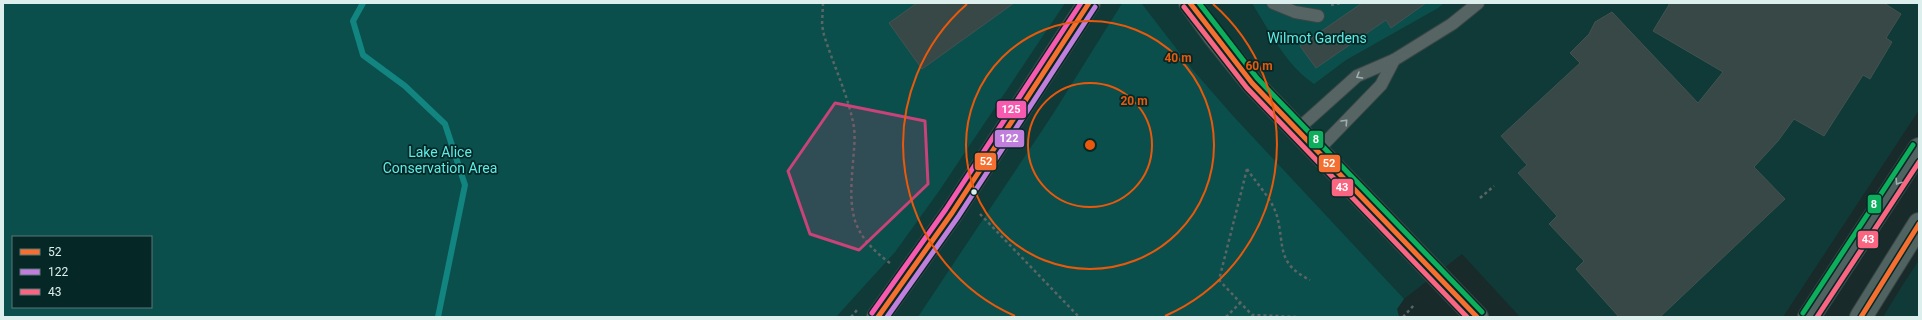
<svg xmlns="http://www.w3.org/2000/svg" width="1922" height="320" font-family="Roboto,sans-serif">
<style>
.built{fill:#103a38;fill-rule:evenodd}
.green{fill:#0b4f4c;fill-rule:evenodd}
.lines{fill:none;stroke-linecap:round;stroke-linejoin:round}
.stream{stroke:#128581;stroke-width:6}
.building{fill:#384846;stroke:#435251}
.lane-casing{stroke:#384645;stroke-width:14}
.street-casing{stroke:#384645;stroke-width:24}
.primary-casing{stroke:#384645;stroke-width:24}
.path{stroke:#596665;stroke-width:2.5;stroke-dasharray:3 3;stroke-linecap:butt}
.lane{stroke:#566463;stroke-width:12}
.street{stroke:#566463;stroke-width:22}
.primary{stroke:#516361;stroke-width:22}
.bus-1-casing{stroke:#052726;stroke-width:8}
.bus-2-casing{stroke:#052726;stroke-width:8}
.bus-3-casing{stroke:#052726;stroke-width:8}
.bus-4-casing{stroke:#052726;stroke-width:8}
.bus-5-casing{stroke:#052726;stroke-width:8}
.bus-1{stroke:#f46f30;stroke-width:5}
.bus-2{stroke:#c07fdc;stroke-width:5}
.bus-3{stroke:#fa6682;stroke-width:5}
.bus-4{stroke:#0daf5c;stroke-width:5}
.bus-5{stroke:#f75aaf;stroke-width:5}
.oneway{stroke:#a0b0af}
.oneway2{stroke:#9eb0ae}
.marked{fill:#c74378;fill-opacity:0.2;stroke:#c74378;stroke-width:3;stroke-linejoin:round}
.ring{fill:none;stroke:#e8590c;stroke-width:2}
.bus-dot{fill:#ddefed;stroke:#052726;stroke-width:1.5}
.labels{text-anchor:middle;stroke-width:3.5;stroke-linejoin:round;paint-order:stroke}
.park-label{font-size:14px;fill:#5eede6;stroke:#052726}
.centre{fill:#e8590c;stroke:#052726;stroke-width:2}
.ring-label{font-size:12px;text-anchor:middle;font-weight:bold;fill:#e8590c;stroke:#052726;stroke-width:3.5;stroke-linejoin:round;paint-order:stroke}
.line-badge{stroke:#052726;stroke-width:1.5}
.badge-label{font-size:11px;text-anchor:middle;font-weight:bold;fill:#fff}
</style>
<rect width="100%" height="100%" fill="#182a29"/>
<!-- built -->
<g class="built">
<path d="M3,3H1919V110L1783,317H1520L1462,254L1404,299L1397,309L1399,317H3ZM13,237H151V307H13Z"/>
<polygon points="1919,260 1919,317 1883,317 1902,286"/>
</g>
<!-- green -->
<g class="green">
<path d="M3,3H1065L939,191L895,252L836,317H3ZM13,237H151V307H13Z"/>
<polygon points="1123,3 1142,4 1192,69 1234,117 1404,299 1397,309 1399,317 918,317 1053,114 1121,5"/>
<path d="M1252,3H1444L1438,8L1346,60L1314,84C1286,65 1270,32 1252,3Z"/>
</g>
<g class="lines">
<!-- stream -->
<polyline class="stream" points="363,3 353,21 363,55 405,86 445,124 465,185 438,317"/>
</g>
<!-- building -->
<g class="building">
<polygon points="917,3 1014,3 922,69 889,23"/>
<polygon points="1362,3 1426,3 1391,28 1386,20 1316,68 1300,46"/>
<polygon points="1670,3 1884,3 1901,14 1886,38 1892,42 1870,79 1863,75 1824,136 1794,119 1778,141 1754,167 1785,199 1660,317 1619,317 1576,269 1584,261 1549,224 1557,216 1518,173 1527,165 1501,136 1580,63 1570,53 1589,34 1595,22 1612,12 1698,103 1723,72 1653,31"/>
</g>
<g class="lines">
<!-- lane casing -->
<g class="lane-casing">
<g id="lane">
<polyline points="1273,3 1295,12 1318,16"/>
<polyline points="1298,129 1357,76 1394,60 1452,24 1478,3"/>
<polyline points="1318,150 1381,85 1394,60"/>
</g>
</g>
<!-- street casing -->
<g class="street-casing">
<g id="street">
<polyline points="1190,3 1214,36 1252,83 1477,317"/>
<polyline points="878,317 952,213 1089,3"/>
</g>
</g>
<!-- primary casing -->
<g class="primary-casing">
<g id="primary">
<polyline points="1809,317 1919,149"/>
<polyline points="1861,317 1919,224"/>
</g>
</g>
<!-- path -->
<g class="path">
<path d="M823,3L822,25L824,35C833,64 847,93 853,122C856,135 854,148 853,162C849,210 849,233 890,263"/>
<polyline points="1331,5 1341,3"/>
<polyline points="1247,169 1219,280 1252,315 1299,317"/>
<path d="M1247,169C1257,184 1272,199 1277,216C1285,247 1276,263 1310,280"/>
<polyline points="1480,198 1494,186"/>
<polyline points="980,214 1079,317"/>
<polyline points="851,317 857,310"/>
<polyline points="1226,317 1240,303"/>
<polyline points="1403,317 1415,304"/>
</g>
<!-- lane -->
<use href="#lane" class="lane"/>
<!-- street -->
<use href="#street" class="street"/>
<!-- primary -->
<use href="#primary" class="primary"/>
<!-- bus-1 casing -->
<g class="bus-1-casing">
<g id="bus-1">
<polyline points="1190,3 1252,83 1477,317"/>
<polyline points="878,317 952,213 1089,3"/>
<polyline points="1861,317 1919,224"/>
</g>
</g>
<!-- bus-2 casing -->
<g class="bus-2-casing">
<polyline id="bus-2" points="887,317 958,217 1095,7"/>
</g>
<!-- bus-3 casing -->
<g class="bus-3-casing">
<g id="bus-3">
<polyline points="1184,7 1247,88 1467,317"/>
<polyline points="1817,317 1919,162"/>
</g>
</g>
<!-- bus-4 casing -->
<g class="bus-4-casing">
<g id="bus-4">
<polyline points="1199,3 1257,78 1482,312"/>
<polyline points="1803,313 1913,145"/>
</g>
</g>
<!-- bus-5 casing -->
<g class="bus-5-casing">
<polyline id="bus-5" points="872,313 946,209 1081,3"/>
</g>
<!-- bus-1 -->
<use href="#bus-1" class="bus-1"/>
<!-- bus-2 -->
<use href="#bus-2" class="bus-2"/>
<!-- bus-3 -->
<use href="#bus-3" class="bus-3"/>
<!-- bus-4 -->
<use href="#bus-4" class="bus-4"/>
<!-- bus-5 -->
<use href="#bus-5" class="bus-5"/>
</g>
<!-- one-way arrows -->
<defs><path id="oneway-chevron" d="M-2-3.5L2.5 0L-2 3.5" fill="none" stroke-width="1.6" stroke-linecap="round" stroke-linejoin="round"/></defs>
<g class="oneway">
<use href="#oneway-chevron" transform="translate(1359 76) rotate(150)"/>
<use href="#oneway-chevron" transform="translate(1345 122) rotate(-47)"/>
</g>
<use class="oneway2" href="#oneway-chevron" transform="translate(1898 182) rotate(123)"/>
<!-- marked area -->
<path class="marked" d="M835,103L925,121L928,184L859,250L810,234L788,171Z"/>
<!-- distance rings -->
<g class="ring">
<circle cx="1090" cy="145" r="62"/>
<circle cx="1090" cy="145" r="124"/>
<path d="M1015 316A187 187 0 0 1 967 4M1213 4A187 187 0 0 1 1165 316"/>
</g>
<!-- markers -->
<circle class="bus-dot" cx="974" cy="192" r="3.5"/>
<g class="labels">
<!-- park labels -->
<g class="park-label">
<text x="1317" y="43">Wilmot Gardens</text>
<text x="440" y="157">Lake Alice<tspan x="440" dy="16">Conservation Area</tspan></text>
</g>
</g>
<circle cx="1090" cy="145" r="6" class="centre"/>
<g class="ring-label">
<text x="1178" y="62">40 m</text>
<text x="1259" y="70">60 m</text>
<text x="1134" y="105">20 m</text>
</g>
<g class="line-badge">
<rect x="996" y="100" width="31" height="19" rx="4" fill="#f75aaf"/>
<rect x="994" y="129" width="31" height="19" rx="4" fill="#c07fdc"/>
<rect x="1308" y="130" width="16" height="19" rx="4" fill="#0daf5c"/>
<rect x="974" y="152" width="23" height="19" rx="4" fill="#f46f30"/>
<rect x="1318" y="154" width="23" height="19" rx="4" fill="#f46f30"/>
<rect x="1331" y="178" width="23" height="19" rx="4" fill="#fa6682"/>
<rect x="1867" y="194" width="15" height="20" rx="4" fill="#0daf5c"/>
<rect x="1857" y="230" width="22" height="19" rx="4" fill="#fa6682"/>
</g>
<g class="badge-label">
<text x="1011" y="113">125</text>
<text x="1009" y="142">122</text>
<text x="1316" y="143">8</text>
<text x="986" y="165">52</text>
<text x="1329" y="167">52</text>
<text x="1342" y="191">43</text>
<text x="1874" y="208">8</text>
<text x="1868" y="243">43</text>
</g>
<!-- border -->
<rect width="1922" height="320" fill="none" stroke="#ddefed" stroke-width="8"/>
<!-- legend -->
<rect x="12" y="236" width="140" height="72" fill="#052726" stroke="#5b7776"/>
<rect x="20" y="249" width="20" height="6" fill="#f46f30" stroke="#5b7776"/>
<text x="48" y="256" font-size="12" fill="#ddefed">52</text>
<rect x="20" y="269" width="20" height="6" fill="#c07fdc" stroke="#5b7776"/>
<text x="48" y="276" font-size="12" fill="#ddefed">122</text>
<rect x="20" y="289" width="20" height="6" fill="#fa6682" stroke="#5b7776"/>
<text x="48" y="296" font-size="12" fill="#ddefed">43</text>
</svg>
